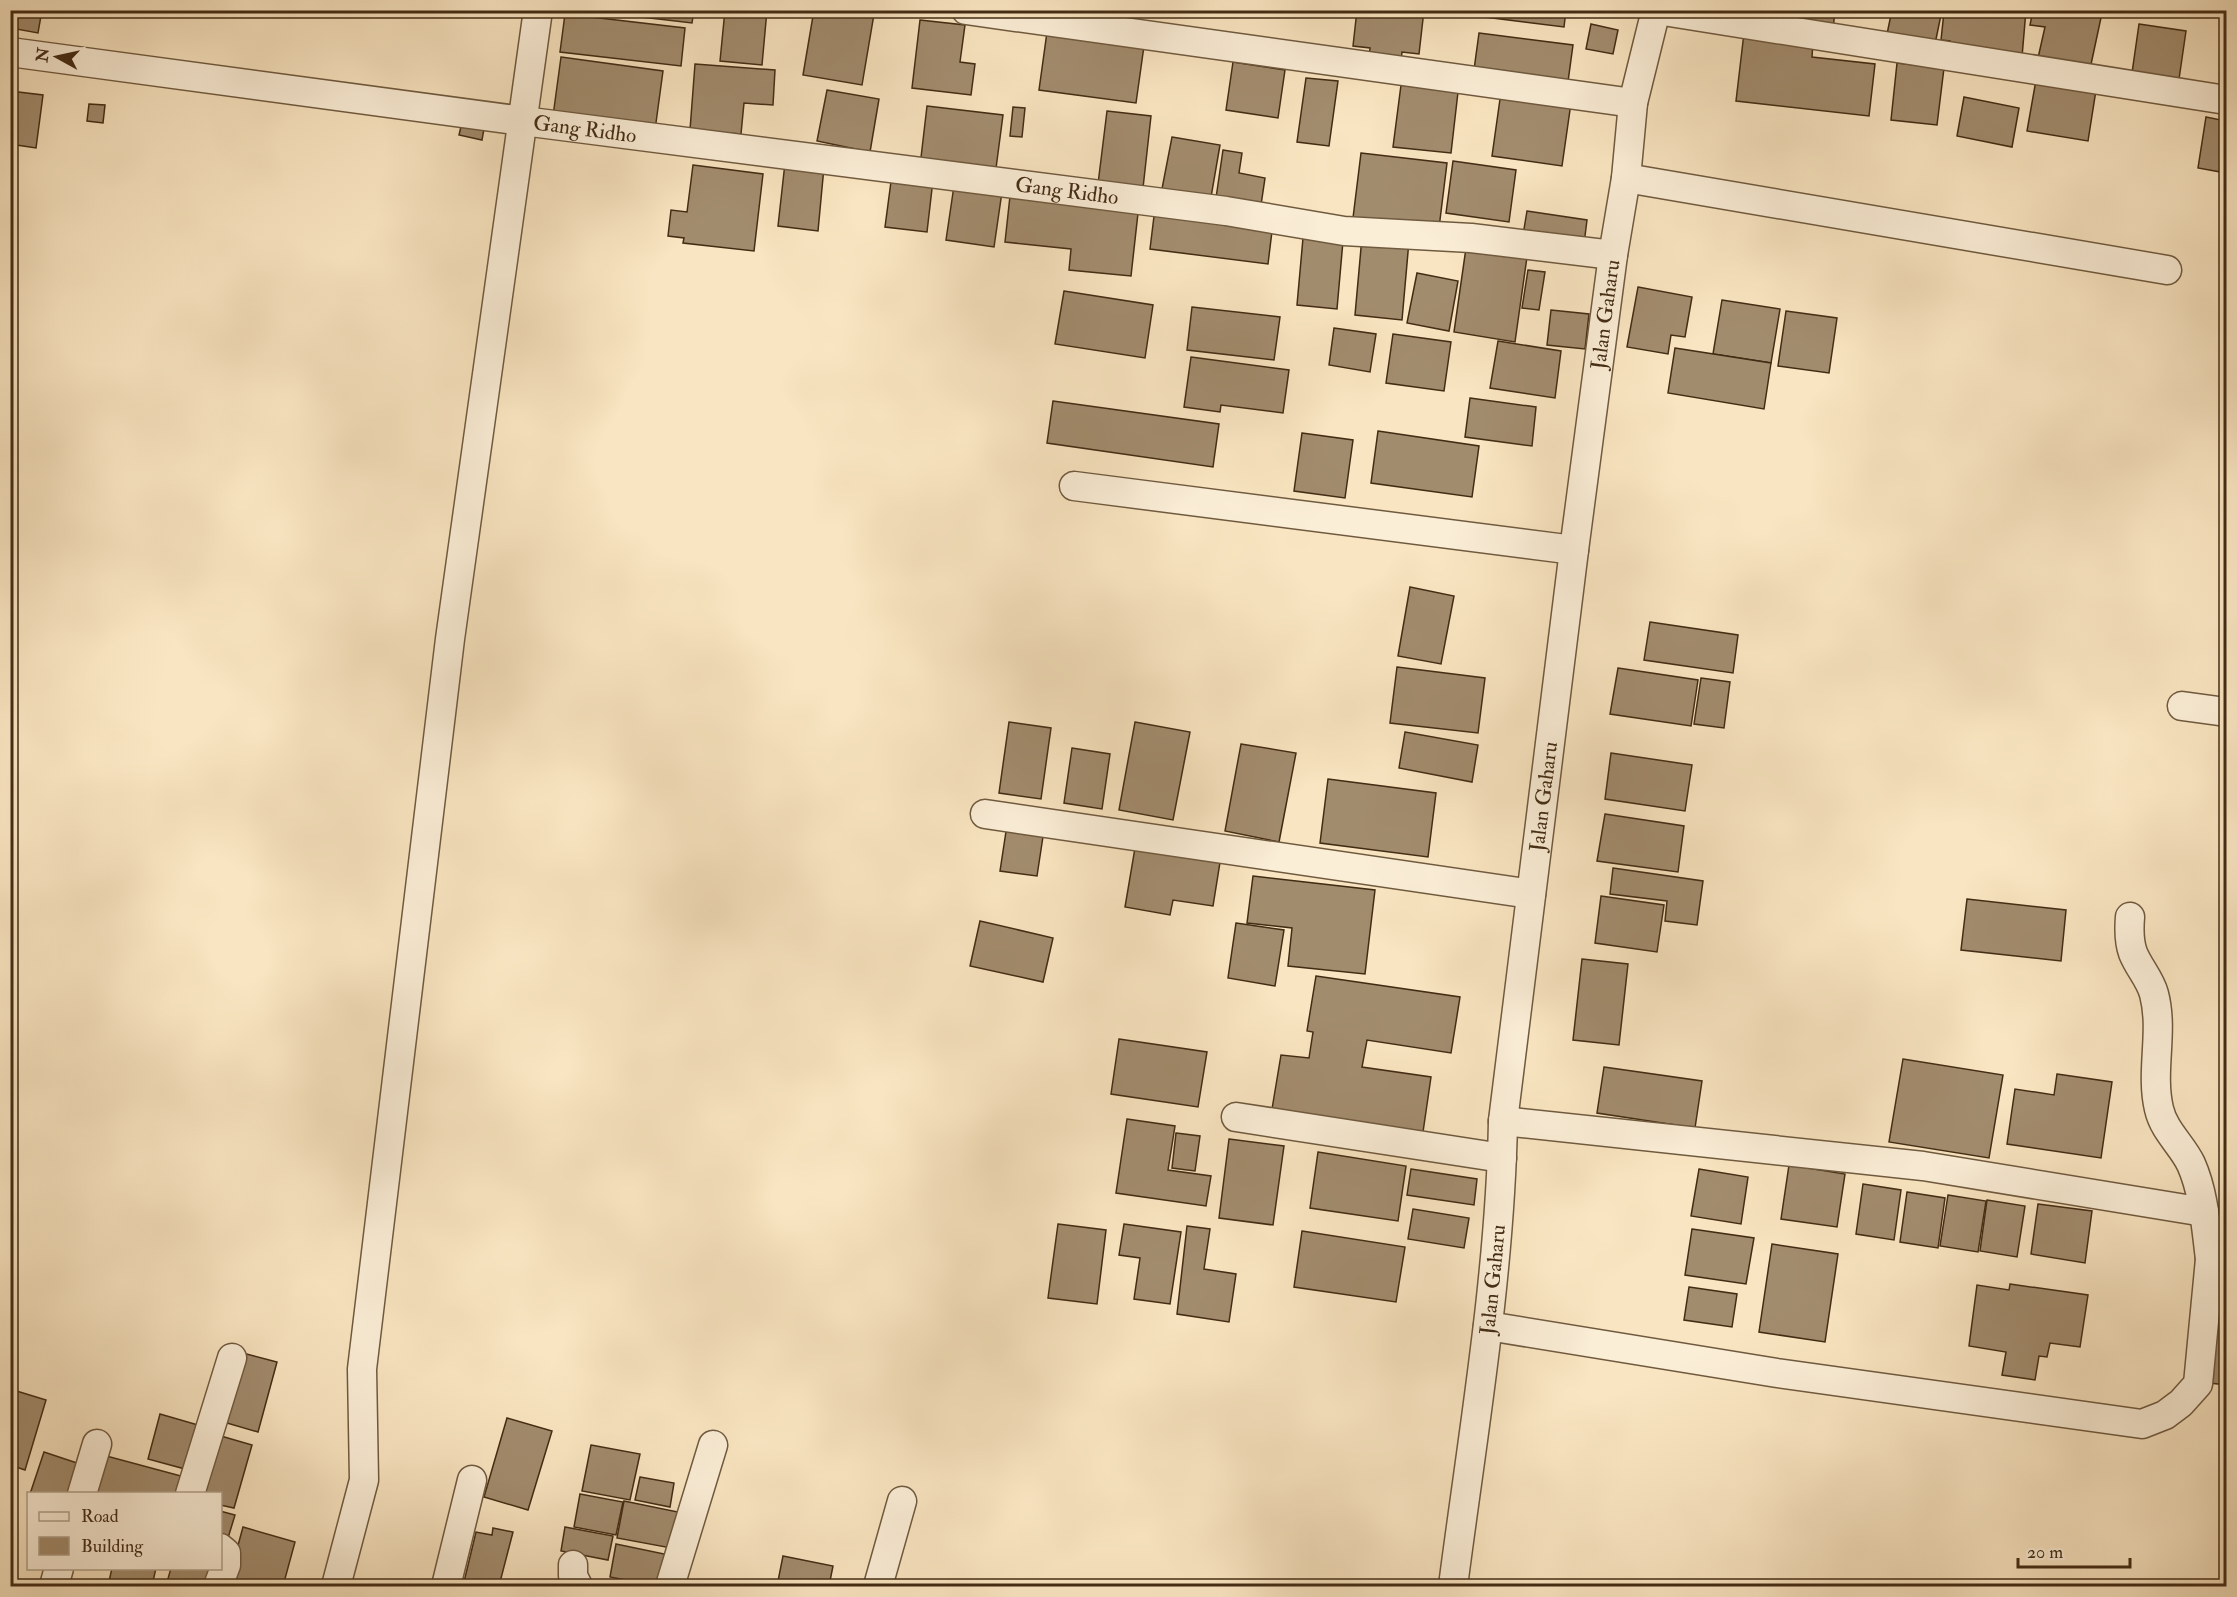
<svg xmlns="http://www.w3.org/2000/svg" width="2237" height="1597" font-family="'IM FELL Double Pica',serif">
<style>
.building{fill:#a28c6e;stroke:#432c14;stroke-width:1.5}
.lines{fill:none;stroke-linecap:round;stroke-linejoin:round}
.minor-casing{stroke:#705a3f;stroke-width:31}
.minor{stroke:#fbeed7;stroke-width:28}
.labels{text-anchor:middle;stroke-width:5;stroke-linejoin:round;paint-order:stroke}
.street-label{font-size:21px;fill:#432c14;stroke:#fbeed7}
</style>
<rect width="100%" height="100%" fill="#f9e5c1"/>
<filter id="stains"><feTurbulence type="fractalNoise" baseFrequency=".00333" numOctaves="4"/><feColorMatrix values="0 0 0 0 .2 0 0 0 0 .09 0 0 0 0 .02 0 0 0 .5 -.17"/></filter>
<radialGradient id="worn" r=".72"><stop offset=".6" stop-color="#630" stop-opacity="0"/><stop offset="1" stop-color="#630" stop-opacity=".3"/></radialGradient>
<!-- building -->
<g class="building">
<polygon points="19,10 42,10 38,33 16,29"/>
<polygon points="633,10 694,10 692,23 633,16"/>
<polygon points="725,10 767,10 762,65 720,61"/>
<polygon points="814,10 852,10 874,14 862,85 803,75"/>
<polygon points="1357,10 1424,10 1419,54 1402,52 1401,61 1369,58 1370,48 1353,46"/>
<polygon points="1486,10 1566,10 1564,27 1485,17"/>
<polygon points="1780,10 1835,10 1833,30 1779,24"/>
<polygon points="1892,10 1942,10 1935,44 1887,34"/>
<polygon points="1953,10 2026,10 2022,57 1949,50 1950,41 1941,40 1944,12 1953,12"/>
<polygon points="2033,10 2089,10 2102,13 2090,69 2038,58 2045,27 2030,25"/>
<polygon points="565,14 685,28 681,66 560,52"/>
<polygon points="920,20 965,25 960,62 975,64 971,95 912,88"/>
<polygon points="1591,24 1618,30 1613,54 1586,49"/>
<polygon points="2139,24 2186,31 2178,86 2131,80"/>
<polygon points="1047,32 1144,46 1136,103 1039,90"/>
<polygon points="1479,33 1573,45 1567,89 1473,77"/>
<polygon points="1744,33 1813,41 1812,57 1875,64 1869,116 1736,101"/>
<polygon points="561,57 663,71 655,130 553,116"/>
<polygon points="1233,62 1285,70 1278,118 1226,110"/>
<polygon points="1897,63 1944,68 1937,125 1891,120"/>
<polygon points="695,64 775,70 773,105 744,103 741,134 690,130"/>
<polygon points="1306,78 1338,81 1329,146 1297,142"/>
<polygon points="2036,80 2096,90 2088,141 2027,131"/>
<polygon points="1401,85 1458,92 1451,153 1393,147"/>
<polygon points="827,90 879,99 870,152 817,141"/>
<polygon points="10,91 43,95 36,148 10,144"/>
<polygon points="1501,92 1571,103 1562,166 1492,156"/>
<polygon points="1964,97 2019,108 2012,147 1957,136"/>
<polygon points="89,104 105,105 103,123 87,121"/>
<polygon points="927,106 1003,115 995,176 920,166"/>
<polygon points="1013,107 1025,108 1022,137 1010,136"/>
<polygon points="1107,111 1151,116 1142,197 1097,192"/>
<polygon points="2206,117 2226,121 2226,173 2198,168"/>
<polygon points="463,118 485,123 482,140 459,135"/>
<polygon points="1172,137 1220,145 1210,203 1161,194"/>
<polygon points="1223,150 1242,153 1239,173 1265,178 1261,205 1216,198"/>
<polygon points="1361,153 1447,163 1438,236 1352,226"/>
<polygon points="1453,161 1516,170 1509,222 1446,213"/>
<polygon points="785,163 824,167 818,231 778,226"/>
<polygon points="693,165 763,174 754,251 683,243 684,238 668,236 671,210 687,212"/>
<polygon points="892,174 933,180 927,232 885,227"/>
<polygon points="955,179 1003,185 994,247 946,240"/>
<polygon points="1011,187 1138,213 1131,276 1069,270 1071,249 1005,242"/>
<polygon points="1155,208 1273,223 1268,264 1150,249"/>
<polygon points="1527,211 1587,220 1584,244 1523,235"/>
<polygon points="1362,237 1409,241 1402,320 1355,315"/>
<polygon points="1303,238 1343,241 1337,309 1297,305"/>
<polygon points="1466,248 1527,257 1515,342 1454,332"/>
<polygon points="1528,270 1545,272 1539,310 1522,308"/>
<polygon points="1417,273 1458,281 1449,331 1407,323"/>
<polygon points="1638,287 1692,297 1685,337 1671,335 1668,354 1627,347"/>
<polygon points="1064,291 1153,305 1145,358 1055,344"/>
<polygon points="1722,300 1780,309 1771,363 1713,354"/>
<polygon points="1192,307 1280,317 1274,360 1187,350"/>
<polygon points="1551,310 1589,314 1585,349 1547,345"/>
<polygon points="1786,311 1837,318 1829,373 1778,366"/>
<polygon points="1334,328 1376,334 1370,372 1329,365"/>
<polygon points="1393,334 1451,342 1444,391 1386,383"/>
<polygon points="1498,341 1561,351 1555,398 1490,388"/>
<polygon points="1675,348 1771,363 1764,409 1668,393"/>
<polygon points="1191,357 1289,370 1283,413 1221,405 1220,412 1184,407"/>
<polygon points="1470,398 1536,407 1532,446 1465,437"/>
<polygon points="1053,401 1219,424 1213,467 1047,443"/>
<polygon points="1378,431 1479,446 1472,497 1371,483"/>
<polygon points="1302,433 1353,440 1345,498 1294,491"/>
<polygon points="1410,587 1454,596 1441,664 1398,656"/>
<polygon points="1650,622 1738,635 1733,673 1644,660"/>
<polygon points="1397,667 1485,678 1478,733 1390,723"/>
<polygon points="1618,668 1698,680 1691,726 1610,714"/>
<polygon points="1701,678 1730,682 1724,728 1694,724"/>
<polygon points="1009,722 1051,728 1041,799 999,793"/>
<polygon points="1135,722 1190,732 1173,820 1119,810"/>
<polygon points="1405,732 1478,745 1472,782 1399,768"/>
<polygon points="1241,744 1296,753 1279,842 1225,831"/>
<polygon points="1072,748 1110,754 1102,809 1064,803"/>
<polygon points="1611,753 1692,765 1685,811 1605,799"/>
<polygon points="1328,779 1436,793 1428,857 1320,843"/>
<polygon points="1605,814 1684,826 1678,872 1597,861"/>
<polygon points="1007,825 1044,830 1037,876 1000,871"/>
<polygon points="1136,842 1221,856 1213,906 1173,900 1170,915 1125,907"/>
<polygon points="1613,868 1703,881 1697,925 1665,921 1667,901 1610,894"/>
<polygon points="1253,876 1375,890 1365,974 1288,966 1292,928 1247,923"/>
<polygon points="1601,896 1664,905 1657,952 1595,943"/>
<polygon points="1967,899 2066,910 2061,961 1961,950"/>
<polygon points="980,921 1053,938 1043,982 970,966"/>
<polygon points="1236,923 1284,930 1275,986 1228,978"/>
<polygon points="1582,959 1628,964 1619,1045 1573,1040"/>
<polygon points="1316,976 1460,997 1451,1053 1367,1040 1362,1067 1431,1077 1423,1132 1272,1109 1281,1055 1309,1058 1313,1032 1307,1031"/>
<polygon points="1119,1039 1207,1052 1198,1107 1111,1094"/>
<polygon points="1903,1059 2003,1075 1989,1158 1889,1142"/>
<polygon points="1604,1067 1702,1081 1695,1128 1597,1113"/>
<polygon points="2057,1074 2112,1082 2101,1158 2007,1144 2015,1089 2054,1095"/>
<polygon points="1127,1119 1175,1126 1168,1170 1211,1176 1206,1206 1116,1193"/>
<polygon points="1176,1133 1200,1136 1195,1171 1172,1168"/>
<polygon points="1229,1139 1284,1146 1273,1225 1219,1218"/>
<polygon points="1318,1152 1406,1166 1398,1221 1310,1208"/>
<polygon points="1789,1165 1845,1174 1837,1227 1781,1219"/>
<polygon points="1411,1169 1477,1179 1474,1205 1407,1195"/>
<polygon points="1699,1169 1748,1177 1741,1224 1691,1216"/>
<polygon points="1863,1184 1901,1190 1894,1240 1856,1234"/>
<polygon points="1907,1192 1945,1198 1938,1248 1900,1242"/>
<polygon points="1948,1195 1986,1201 1978,1252 1940,1246"/>
<polygon points="1987,1200 2025,1206 2017,1257 1980,1251"/>
<polygon points="2038,1204 2092,1211 2085,1263 2031,1254"/>
<polygon points="1413,1209 1469,1218 1464,1248 1408,1239"/>
<polygon points="1058,1224 1106,1230 1097,1304 1048,1298"/>
<polygon points="1124,1224 1181,1232 1170,1304 1134,1299 1140,1258 1119,1255"/>
<polygon points="1187,1226 1210,1229 1204,1269 1236,1274 1229,1322 1177,1314"/>
<polygon points="1692,1229 1754,1238 1746,1284 1685,1275"/>
<polygon points="1302,1231 1405,1247 1396,1302 1294,1287"/>
<polygon points="1772,1244 1838,1254 1825,1342 1759,1332"/>
<polygon points="2010,1284 2088,1295 2080,1347 2050,1343 2047,1357 2039,1356 2035,1380 2002,1375 2006,1352 1969,1346 1977,1285 2009,1290"/>
<polygon points="1689,1287 1737,1294 1732,1327 1684,1320"/>
<polygon points="2218,1322 2226,1323 2226,1385 2210,1383"/>
<polygon points="239,1352 277,1362 258,1432 220,1421"/>
<polygon points="10,1389 46,1400 25,1470 10,1465"/>
<polygon points="160,1414 198,1425 185,1469 148,1459"/>
<polygon points="507,1418 552,1431 528,1510 484,1497"/>
<polygon points="214,1434 252,1445 234,1508 220,1505 220,1494 197,1494"/>
<polygon points="591,1445 640,1454 630,1500 582,1491"/>
<polygon points="44,1452 83,1465 74,1494 30,1494"/>
<polygon points="99,1454 181,1476 176,1494 88,1494"/>
<polygon points="640,1477 674,1483 670,1507 635,1500"/>
<polygon points="580,1494 623,1502 616,1535 574,1527"/>
<polygon points="624,1501 678,1512 671,1548 617,1538"/>
<polygon points="220,1511 235,1515 228,1538 220,1536"/>
<polygon points="243,1527 295,1542 283,1586 227,1586"/>
<polygon points="565,1527 613,1536 608,1560 561,1551"/>
<polygon points="493,1528 513,1532 499,1586 463,1586 476,1532 492,1535"/>
<polygon points="616,1544 669,1555 657,1586 610,1577"/>
<polygon points="783,1556 833,1566 829,1586 777,1586"/>
<polygon points="112,1568 156,1568 152,1586 108,1586"/>
<polygon points="171,1568 212,1568 207,1586 166,1586"/>
</g>
<g class="lines">
<!-- minor casing -->
<g class="minor-casing">
<g id="minor">
<polyline points="966,10 1633,103"/>
<polyline points="1657,10 2226,100"/>
<path id="s1" d="M10,52L523,121L1226,211L1344,231L1471,238L1613,255"/>
<polyline points="1626,178 2167,270"/>
<polyline points="1074,486 1574,550"/>
<polyline points="2182,706 2226,712"/>
<polyline points="985,814 1531,894"/>
<path d="M2130,917C2129,929 2129,942 2133,953C2139,968 2150,979 2154,994C2164,1032 2150,1071 2159,1109C2164,1131 2182,1145 2191,1164C2204,1193 2206,1228 2210,1259L2226,1261"/>
<polyline points="1236,1117 1502,1158"/>
<polyline points="1503,1121 1923,1166 2204,1212"/>
<polyline points="1488,1326 1777,1373 2142,1424 2165,1415 2181,1403 2198,1384 2210,1259"/>
<polyline points="82,1494 97,1444"/>
<polyline points="190,1494 232,1358"/>
<polyline points="573,1565 573,1576 578,1586"/>
<polyline points="54,1586 59,1568"/>
<polyline points="218,1586 226,1565 226,1553 220,1548"/>
<polyline points="336,1586 364,1480 362,1369 450,639 538,10"/>
<polyline points="446,1586 472,1480"/>
<polyline points="670,1586 713,1445"/>
<polyline points="878,1586 902,1501"/>
<path id="s2" d="M1453,1586C1473,1432 1500,1277 1503,1121L1574,550L1613,255L1626,178L1633,103L1656,10"/>
</g>
</g>
<!-- minor -->
<use href="#minor" class="minor"/>
</g>
<g class="labels">
<!-- street labels -->
<g class="street-label">
<text dy="7" stroke="none"><textPath href="#s1" startOffset="580">Gang Ridho</textPath></text>
<text dy="7" stroke="none"><textPath href="#s1" startOffset="1066">Gang Ridho</textPath></text>
<text dy="7" stroke="none"><textPath href="#s2" startOffset="1281">Jalan Gaharu</textPath></text>
<text dy="7" stroke="none"><textPath href="#s2" startOffset="795">Jalan Gaharu</textPath></text>
<text dy="7" stroke="none"><textPath href="#s2" startOffset="309">Jalan Gaharu</textPath></text>
</g>
</g>
<!-- margin -->
<rect width="2237" height="1597" fill="none" stroke="#f9e5c1" stroke-width="36"/>
<rect x="12" y="12" width="2213" height="1573" fill="none" stroke="#432c14" stroke-width="3"/>
<rect x="18" y="18" width="2201" height="1561" fill="none" stroke="#432c14" stroke-width="1.5"/>
<!-- legend -->
<rect x="27" y="1492" width="195" height="78" fill="#fbeed7" stroke="#b1a089" stroke-width="1.5"/>
<rect x="39" y="1512" width="30" height="9" fill="#fbeed7" stroke="#b1a089" stroke-width="1.5"/>
<text x="81" y="1522" font-size="18" fill="#432c14">Road</text>
<rect x="39" y="1537" width="30" height="18" fill="#a28c6e" stroke="#b1a089" stroke-width="1.5"/>
<text x="81" y="1552" font-size="18" fill="#432c14">Building</text>
<!-- north arrow -->
<g transform="translate(57 57) rotate(278)" stroke="#fbeed7" stroke-width="4.5" paint-order="stroke">
<path d="M0-4.5L10 22L0 15L-10 22Z" fill="#432c14"/>
<text y="-9" font-size="16" font-weight="bold" text-anchor="middle" fill="#432c14">N</text>
</g>
<!-- scale -->
<path d="M2018 1558v9h112v-9" fill="none" stroke="#432c14" stroke-width="3"/>
<text x="2027" y="1558" font-size="18" fill="#432c14" stroke="#fbeed7" stroke-width="4.5" paint-order="stroke">20 m</text>
<rect width="100%" height="100%" filter="url(#stains)"/>
<rect width="100%" height="100%" fill="url(#worn)"/>
</svg>
